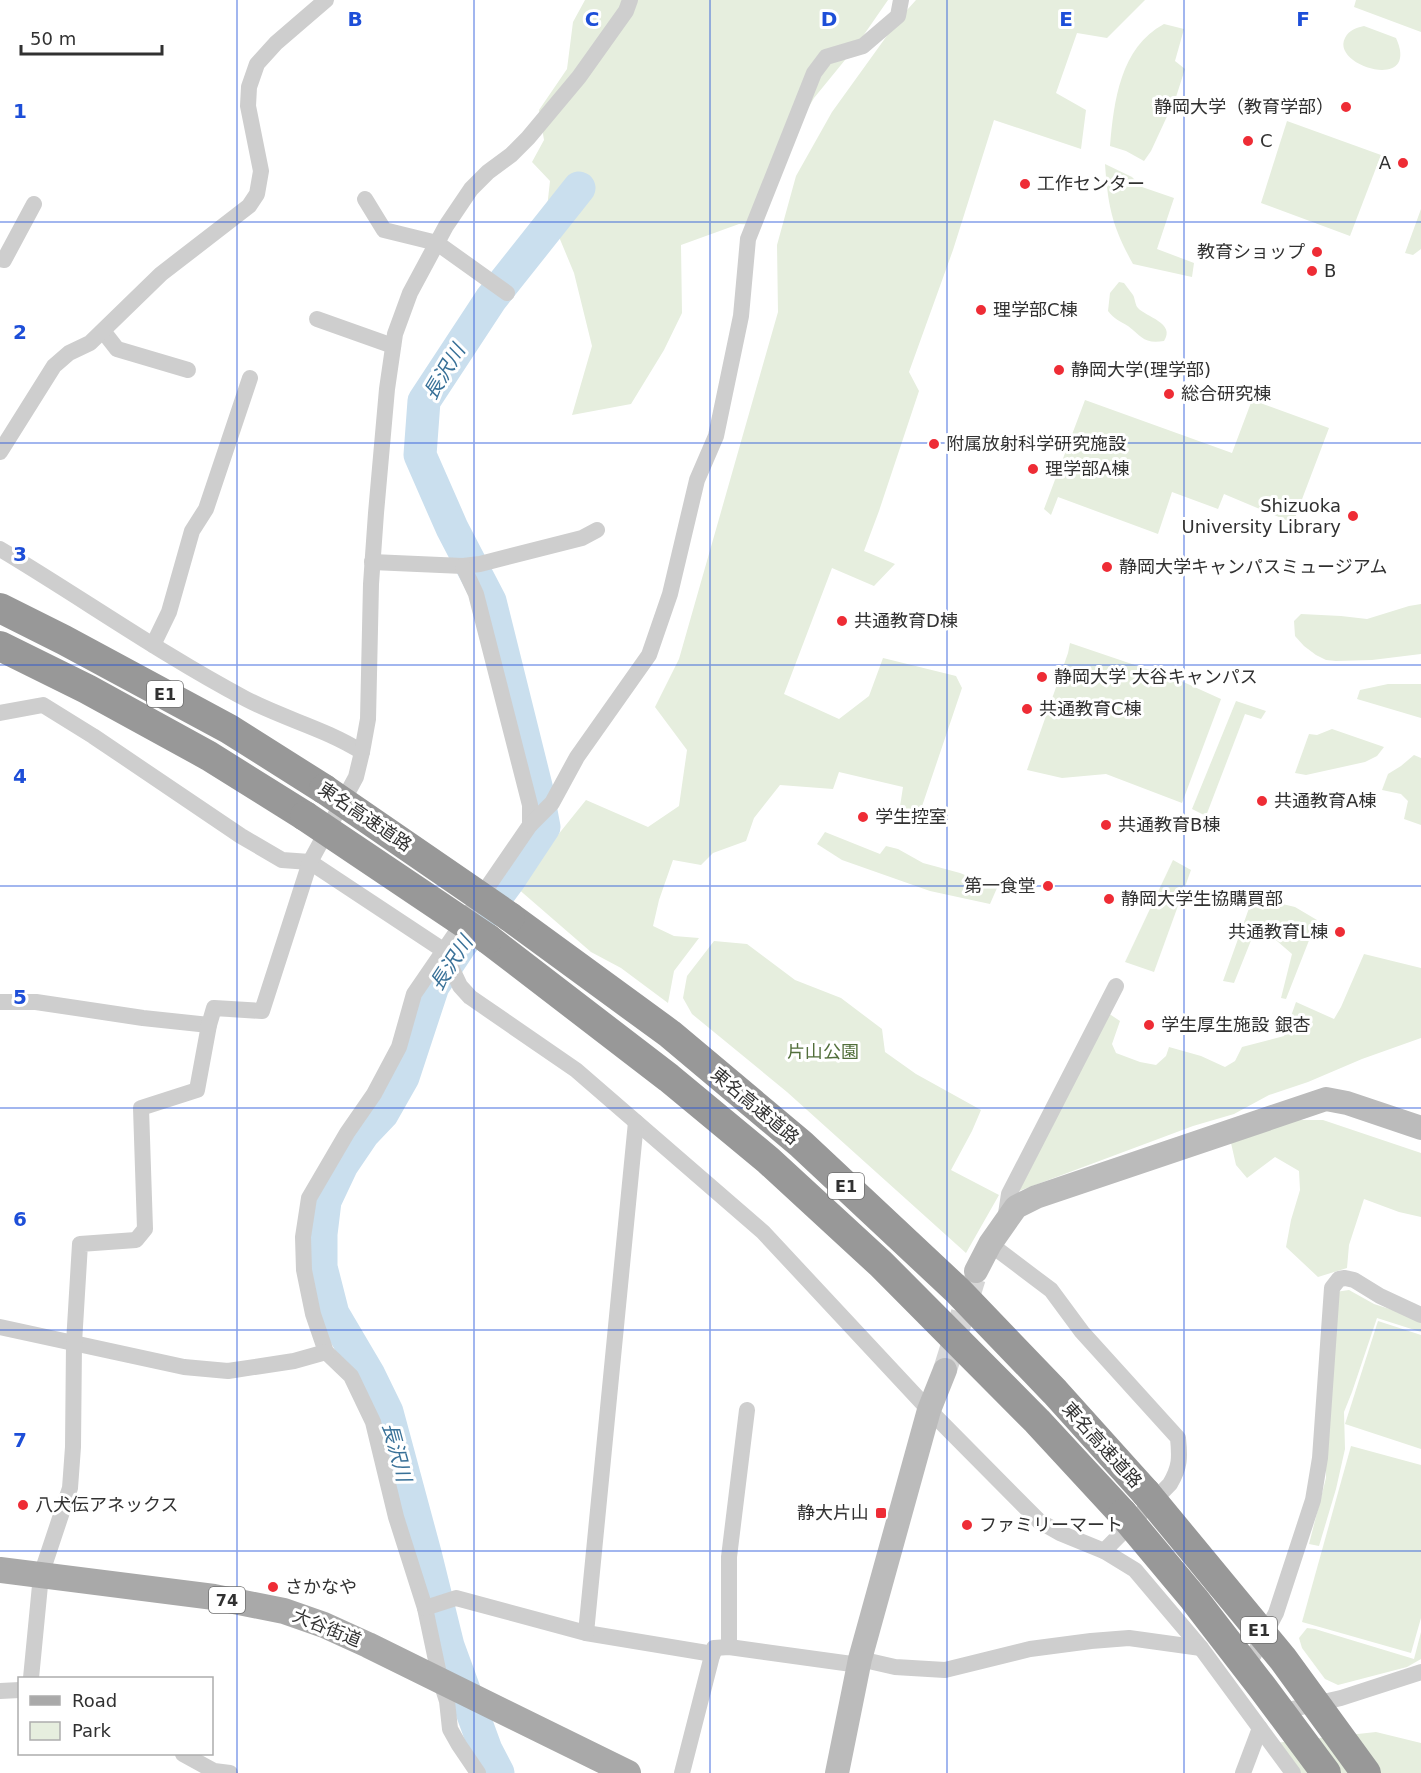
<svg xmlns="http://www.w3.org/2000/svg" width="1421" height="1773" font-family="'DejaVu Sans','Noto Sans JP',sans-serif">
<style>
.green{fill:#e6eede}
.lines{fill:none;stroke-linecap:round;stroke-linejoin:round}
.river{stroke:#cadfee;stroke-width:33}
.secondary-tunnel{stroke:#d6d6d6;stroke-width:24;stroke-dasharray:24 12;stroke-linecap:butt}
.street{stroke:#cecece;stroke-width:16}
.secondary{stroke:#bbb;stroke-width:24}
.primary{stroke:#a9a9a9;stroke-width:26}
.highway{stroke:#989898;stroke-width:30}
.highway-bridge{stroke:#989898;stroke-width:30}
.grid{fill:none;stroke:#1d4ed8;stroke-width:1.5;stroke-opacity:0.55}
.poi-dot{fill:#ee2c35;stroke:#fff;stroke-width:2}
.labels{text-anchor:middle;stroke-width:6;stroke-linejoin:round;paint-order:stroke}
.shield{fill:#fff;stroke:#6f6f6f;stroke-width:1.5}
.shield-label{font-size:16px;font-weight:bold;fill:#313131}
.poi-label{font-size:18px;fill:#313131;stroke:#fff;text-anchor:start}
.street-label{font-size:18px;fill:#313131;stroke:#fff}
.park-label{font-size:18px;fill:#526f3b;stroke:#fff}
.water-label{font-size:20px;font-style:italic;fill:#397198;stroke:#fff}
.grid-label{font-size:20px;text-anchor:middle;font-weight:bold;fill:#1d4ed8;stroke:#fff;stroke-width:6;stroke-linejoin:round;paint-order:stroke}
</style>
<rect width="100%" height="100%" fill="#fff"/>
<!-- green -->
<g class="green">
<polygon points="585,0 888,0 854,49 814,98 773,168 757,225 739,224 681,245 682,313 664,350 631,404 572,415 592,346 574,273 547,208 550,181 532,162 544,140 539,110 567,69 573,22"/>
<polygon points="916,0 1145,0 1107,38 1077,33 1056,93 1086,110 1081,149 994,120 953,250 909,372 919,391 879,511 864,551 895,564 874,586 832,568 784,694 839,719 869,696 883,658 956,676 962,688 917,821 899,813 903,787 839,772 833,789 780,785 754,818 746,841 713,853 701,865 673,860 659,900 653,926 674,936 699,938 674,971 668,1003 621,968 591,952 516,887 586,800 648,827 679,806 687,750 655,707 679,659 778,312 777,245 796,176 832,112 899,19"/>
<polygon points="1356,0 1421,0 1421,32 1354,7"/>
<path d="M1164,24L1184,29L1175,61L1185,69L1176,97L1151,151L1144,161L1126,151L1110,146C1114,101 1120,48 1164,24Z"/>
<path d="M1364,26L1396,38C1421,93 1330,66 1345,38C1349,30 1356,28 1364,26Z"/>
<polygon points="1287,121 1381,155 1350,236 1261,203"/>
<path d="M1105,164L1132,177L1142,187L1174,198L1157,249L1194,263L1192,277L1133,264C1112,226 1108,207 1105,164Z"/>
<polygon points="1421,209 1421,249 1413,255 1405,253"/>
<path d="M1119,282L1124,283C1127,287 1130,291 1133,295C1135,298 1135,305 1138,308C1146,317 1176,323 1164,341C1144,344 1142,337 1128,326C1120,321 1114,319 1108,311L1110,293Z"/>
<polygon points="1085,400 1232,453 1252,400 1329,428 1293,523 1224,494 1218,509 1172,492 1158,534 1058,497 1051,515 1044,509"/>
<polygon points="1421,604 1421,654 1372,660 1336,661 1326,660 1316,655 1304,646 1295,636 1294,621 1301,614 1341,616 1367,619 1409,606"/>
<polygon points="1070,643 1179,680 1221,699 1182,803 1106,774 1062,778 1027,770 1068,653"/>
<polygon points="1388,684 1421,684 1421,718 1357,699 1360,690"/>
<polygon points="1236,701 1266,711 1261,719 1245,714 1206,816 1192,809"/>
<polygon points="1332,729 1384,747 1377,756 1365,762 1306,775 1295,773 1309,734 1317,735"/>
<polygon points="1414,755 1421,758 1421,825 1404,819 1408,801 1401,794 1382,790 1388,774 1401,766"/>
<polygon points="825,832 880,854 886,846 898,849 923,863 960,873 997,888 990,904 930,891 842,860 817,844"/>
<polygon points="1173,860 1191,870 1154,972 1125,962"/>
<polygon points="1253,897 1295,907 1317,920 1286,999 1281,998 1292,954 1277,941 1252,938 1234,983 1223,981"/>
<polygon points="714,941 747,944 795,980 841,998 882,1029 885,1052 916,1074 981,1110 972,1131 951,1170 999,1195 966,1253 787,1092 692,1014 683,998 687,976"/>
<polygon points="1364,954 1421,968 1421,1038 1362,1059 1308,1082 1269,1095 1234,1114 1193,1126 1019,1191 1108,1013 1120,1021 1112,1044 1116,1053 1140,1062 1156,1065 1166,1056 1169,1047 1201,1056 1225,1067 1235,1061 1242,1047 1284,1036 1296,1002 1334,1019 1341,1007"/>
<polygon points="1297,1120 1323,1120 1421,1153 1421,1217 1399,1212 1364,1199 1349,1245 1347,1268 1318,1277 1286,1247 1291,1220 1300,1190 1299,1171 1275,1157 1247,1178 1236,1165 1231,1143"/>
<polygon points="1349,1290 1374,1304 1421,1319 1421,1332 1377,1318 1352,1392 1344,1412 1345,1449 1336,1489 1319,1546 1309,1544 1326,1478 1326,1355 1328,1293"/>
<polygon points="1378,1321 1421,1335 1421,1449 1345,1424"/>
<polygon points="1351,1446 1421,1465 1421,1618 1411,1653 1302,1622"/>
<polygon points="1307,1628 1315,1629 1414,1659 1421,1632 1421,1659 1407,1667 1338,1685 1325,1679 1302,1648 1299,1638"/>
<polygon points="1376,1732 1421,1743 1421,1773 1286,1773 1266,1744"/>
</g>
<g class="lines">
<!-- river -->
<polyline class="river" points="498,1773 486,1750 448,1646 425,1553 387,1412 369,1375 333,1314 321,1267 321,1234 325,1201 342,1165 363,1134 382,1114 403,1077 433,986 459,947 509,880 544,827 537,790 490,601 452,528 420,455 424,401 491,299 579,188"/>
<!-- secondary-tunnel -->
<polyline class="secondary-tunnel" points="945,1370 976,1271"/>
<!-- street -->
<g class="street">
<polyline points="365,199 384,230 437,243 507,293"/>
<polyline points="0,259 4,260 34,204"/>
<polyline points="317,319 393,346"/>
<polyline points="103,331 117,349 188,370"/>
<polyline points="0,452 54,366 69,353 90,343 161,274 249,206 257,194 261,171 248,106 249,87 257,64 276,43 326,0"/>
<path d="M0,549C82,598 161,654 246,699C284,719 326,729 362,752"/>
<polyline points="372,562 463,566 480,564 582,538 597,530"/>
<polyline points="463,566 476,594 530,805 530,825 414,994 399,1047 374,1094 347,1133 309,1198 303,1237 304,1270 313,1314 326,1352 351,1376 373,1422 396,1517 425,1608 440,1679 447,1701 450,1729 459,1745 478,1773"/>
<polyline points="153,645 169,612 192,531 206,509 250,378"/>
<polyline points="0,713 43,705 93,736 241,836 282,860 310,862 443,950 460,986 470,997 576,1070 763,1232 929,1410 1039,1521 1060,1533 1104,1551 1135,1570 1201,1648 1293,1773"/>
<polyline points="530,825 552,803 577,757 649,655 670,594 697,480 716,436 741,316 748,239 814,73 826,57 863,46 898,16 901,0"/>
<polyline points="0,1002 36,1002 143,1018 209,1025"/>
<polyline points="1005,1220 1009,1194 1116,986"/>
<path d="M990,1244L1051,1290L1082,1332L1178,1438C1180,1458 1180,1467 1170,1484L1104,1551"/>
<polyline points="0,1327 184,1367 228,1371 294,1361 326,1352"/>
<polyline points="425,1608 456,1598 586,1633 713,1654"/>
<polyline points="586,1633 636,1122"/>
<polyline points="729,1647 729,1557 747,1410"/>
<polyline points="860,1659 895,1667 945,1670 1030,1649 1091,1641 1129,1638 1201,1648"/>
<polyline points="1244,1673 1276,1613 1313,1500 1320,1458 1332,1288 1339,1279 1345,1278 1354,1280 1380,1296 1421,1315"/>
<polyline points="31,1678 41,1575 70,1488 73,1447 74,1343 80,1244 136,1240 145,1229 141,1108 197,1090 209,1025 214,1008 262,1011 310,862 356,777 362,752 368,719 371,584 376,513 387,389 395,334 410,293 446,226 471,189 488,172 511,155 528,138 579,77 626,11 630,0"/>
<polyline points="0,1691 20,1690"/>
<polyline points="1275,1713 1341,1698 1421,1672"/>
<polyline points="183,1754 214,1771 230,1773"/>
<polyline points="682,1773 714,1648 729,1647 859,1665"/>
<polyline points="1243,1773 1260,1728"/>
</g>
<!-- secondary -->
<g class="secondary">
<polyline points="976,1271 990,1244 1016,1207 1036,1197 1326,1099 1347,1103 1421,1128"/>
<polyline points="837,1773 860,1659 929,1410 945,1370"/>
</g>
<!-- primary -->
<polyline class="primary" points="0,1570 214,1597 284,1611 324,1625 368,1645 628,1773"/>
<!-- highway -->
<g class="highway">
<polyline points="0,608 64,640 229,729 324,789"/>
<polyline points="0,646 87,689 209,756 305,816"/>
<polyline points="510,917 670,1034 801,1144 958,1291 1055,1392 1146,1493"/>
<polyline points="488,939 669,1078 768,1160 881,1264 1037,1421 1123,1514"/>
</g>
<!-- highway-bridge -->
<g class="highway-bridge">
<polyline points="324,789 510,917"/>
<polyline points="305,816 488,939"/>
<polyline points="1146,1493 1283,1659 1366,1773"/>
<polyline points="1123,1514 1194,1599 1262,1687 1326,1773"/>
</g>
</g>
<!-- grid -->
<path class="grid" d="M237,0V1773M474,0V1773M710,0V1773M947,0V1773M1184,0V1773M0,222H1421M0,443H1421M0,665H1421M0,886H1421M0,1108H1421M0,1330H1421M0,1551H1421"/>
<!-- markers -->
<g class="poi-dot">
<circle cx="1346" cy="107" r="6"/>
<circle cx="1248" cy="141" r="6"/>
<circle cx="1403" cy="163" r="6"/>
<circle cx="1025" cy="184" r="6"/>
<circle cx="1317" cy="252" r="6"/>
<circle cx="1312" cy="271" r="6"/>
<circle cx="981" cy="310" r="6"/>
<circle cx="1059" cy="370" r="6"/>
<circle cx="1169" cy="394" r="6"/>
<circle cx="934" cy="444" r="6"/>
<circle cx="1033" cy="469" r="6"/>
<circle cx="1353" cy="516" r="6"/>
<circle cx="1107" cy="567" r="6"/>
<circle cx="842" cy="621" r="6"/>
<circle cx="1042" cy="677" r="6"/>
<circle cx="1027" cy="709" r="6"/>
<circle cx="1262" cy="801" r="6"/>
<circle cx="863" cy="817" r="6"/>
<circle cx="1106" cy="825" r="6"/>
<circle cx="1048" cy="886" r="6"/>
<circle cx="1109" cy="899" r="6"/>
<circle cx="1340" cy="932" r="6"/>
<circle cx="1149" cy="1025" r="6"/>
<circle cx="23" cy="1505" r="6"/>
<rect x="875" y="1507" width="12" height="12" rx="3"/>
<circle cx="967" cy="1525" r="6"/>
<circle cx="273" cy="1587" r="6"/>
</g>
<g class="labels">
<!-- shield labels -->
<g class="shield">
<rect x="147" y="681" width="36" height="26" rx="4.5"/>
<rect x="828" y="1173" width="36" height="26" rx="4.5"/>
<rect x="209" y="1587" width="36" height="26" rx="4.5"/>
<rect x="1241" y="1617" width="36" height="26" rx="4.5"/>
</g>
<g class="shield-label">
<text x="165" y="700">E1</text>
<text x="846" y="1192">E1</text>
<text x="227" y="1606">74</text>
<text x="1259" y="1636">E1</text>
</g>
<!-- poi labels -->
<g class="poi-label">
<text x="1334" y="113" text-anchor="end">静岡大学（教育学部）</text>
<text x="1260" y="147">C</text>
<text x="1391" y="169" text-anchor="end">A</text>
<text x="1037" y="190">工作センター</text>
<text x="1305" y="258" text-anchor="end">教育ショップ</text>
<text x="1324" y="277">B</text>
<text x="993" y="316">理学部C棟</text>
<text x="1071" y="376">静岡大学(理学部)</text>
<text x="1181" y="400">総合研究棟</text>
<text x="946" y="450">附属放射科学研究施設</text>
<text x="1045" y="475">理学部A棟</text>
<text x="1341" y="512" text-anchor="end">Shizuoka<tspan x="1341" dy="21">University Library</tspan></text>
<text x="1119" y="573">静岡大学キャンパスミュージアム</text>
<text x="854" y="627">共通教育D棟</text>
<text x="1054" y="683">静岡大学 大谷キャンパス</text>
<text x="1039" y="715">共通教育C棟</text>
<text x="1274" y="807">共通教育A棟</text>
<text x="875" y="823">学生控室</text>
<text x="1118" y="831">共通教育B棟</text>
<text x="1036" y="892" text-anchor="end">第一食堂</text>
<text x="1121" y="905">静岡大学生協購買部</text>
<text x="1328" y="938" text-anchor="end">共通教育L棟</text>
<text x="1161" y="1031">学生厚生施設 銀杏</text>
<text x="35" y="1511">八犬伝アネックス</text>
<text x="869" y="1519" text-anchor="end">静大片山</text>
<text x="979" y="1531">ファミリーマート</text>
<text x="285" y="1593">さかなや</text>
</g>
<!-- street labels -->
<g class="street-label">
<text transform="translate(365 817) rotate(34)" y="6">東名高速道路</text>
<text transform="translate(755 1106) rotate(40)" y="6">東名高速道路</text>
<text transform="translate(1102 1445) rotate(48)" y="6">東名高速道路</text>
<text transform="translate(327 1628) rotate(22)" y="6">大谷街道</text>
</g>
<!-- park labels -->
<g class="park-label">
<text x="823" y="1058">片山公園</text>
</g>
<!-- water labels -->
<g class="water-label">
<text transform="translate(444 372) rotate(-59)" y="7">長沢川</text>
<text transform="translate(451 963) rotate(-57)" y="7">長沢川</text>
<text transform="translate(397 1452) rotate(75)" y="7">長沢川</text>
</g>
</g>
<g class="grid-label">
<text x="355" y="26">B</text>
<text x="592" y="26">C</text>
<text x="829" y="26">D</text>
<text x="1066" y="26">E</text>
<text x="1303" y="26">F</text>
<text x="20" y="118">1</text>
<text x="20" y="339">2</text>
<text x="20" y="561">3</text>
<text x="20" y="783">4</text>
<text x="20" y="1004">5</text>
<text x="20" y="1226">6</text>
<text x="20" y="1447">7</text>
</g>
<!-- legend -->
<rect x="18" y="1677" width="195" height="78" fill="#ffffff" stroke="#adadad" stroke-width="1.5"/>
<rect x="30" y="1696" width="30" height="9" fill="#a9a9a9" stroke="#adadad" stroke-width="1.5"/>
<text x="72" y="1707" font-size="18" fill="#313131">Road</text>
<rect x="30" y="1722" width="30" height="18" fill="#e6eede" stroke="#adadad" stroke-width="1.5"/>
<text x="72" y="1737" font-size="18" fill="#313131">Park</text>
<!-- scale -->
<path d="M21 45v9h141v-9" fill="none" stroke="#313131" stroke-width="3"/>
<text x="30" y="45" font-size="18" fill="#313131" stroke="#ffffff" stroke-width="4.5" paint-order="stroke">50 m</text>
</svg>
